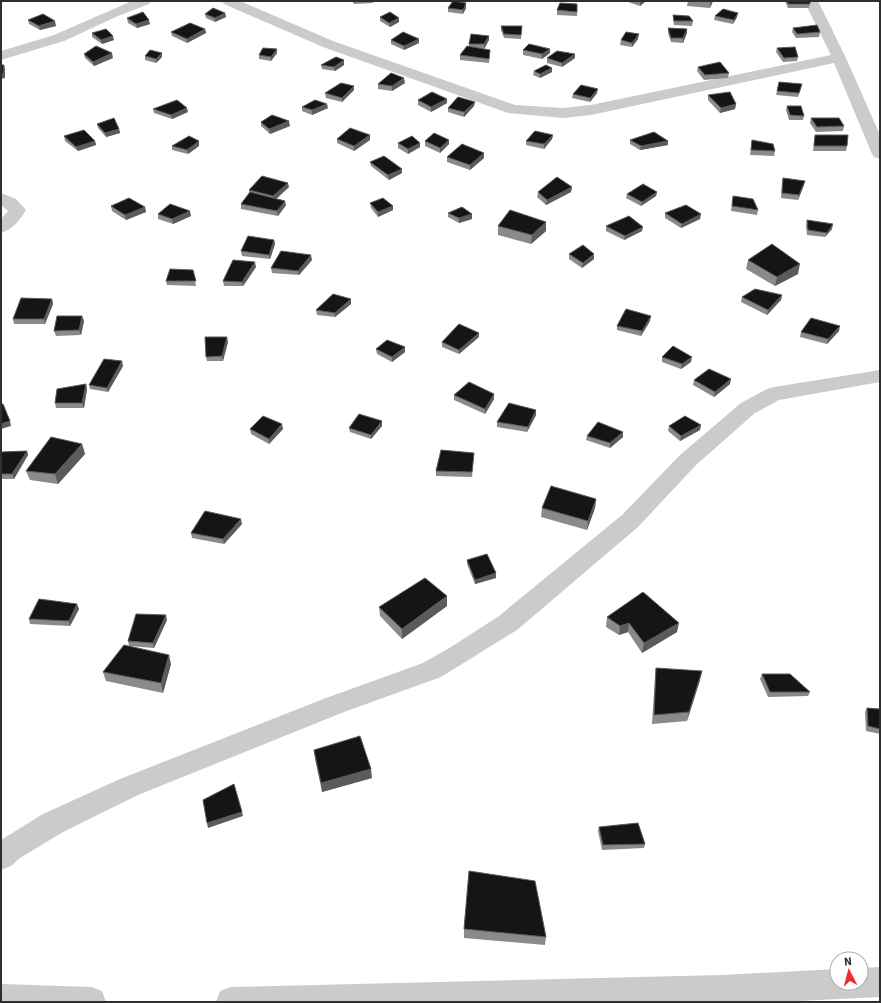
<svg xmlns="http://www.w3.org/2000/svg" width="881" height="1003" font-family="Signika,sans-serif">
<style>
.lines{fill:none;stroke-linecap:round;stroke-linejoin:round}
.street{fill:#cbcbcb;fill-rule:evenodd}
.wall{fill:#8a8a8a}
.shaded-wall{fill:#5b5b5b}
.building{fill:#151515;stroke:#5b5b5b}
</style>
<rect width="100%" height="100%" fill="#fff"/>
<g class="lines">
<!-- street -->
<g class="street">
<polygon points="132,1 151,1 149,4 118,16 64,41 1,60 1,51 54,35"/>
<polygon points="222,1 240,1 333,41 515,105 563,108 591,105 831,55 804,1 818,1 846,58 880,135 880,159 874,157 872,154 834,63 591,115 563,118 508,113 323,47 224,4"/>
<path d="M1,193L16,199L26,210C20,220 12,230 1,233V219L8,211L1,205Z"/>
<polygon points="880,370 880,382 779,400 755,413 696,465 638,527 517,630 441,677 344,712 138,795 63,832 20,858 11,866 1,870 1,840 43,814 120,779 326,698 423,663 451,647 499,616 622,515 680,455 741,403 767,389 774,387"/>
<polygon points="880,967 880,997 778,1002 216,1002 220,991 231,987 721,975 837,969 837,983 861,983 861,968"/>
<polygon points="1,984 91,987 102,991 106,1002 1,1002"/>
</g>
</g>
<!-- wall -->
<g class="wall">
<polygon points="352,1 373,1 373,3 354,4"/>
<polygon points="625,1 646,1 640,6"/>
<polygon points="688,1 713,1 710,8 687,6"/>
<polygon points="785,1 810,1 809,8 788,8"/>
<polygon points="466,3 466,8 463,14 448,12 448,8"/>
<polygon points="577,4 577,16 557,15 557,10"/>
<polygon points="225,13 226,17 215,22 206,18 205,14"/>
<polygon points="673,15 693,21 692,26 674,25 673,19"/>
<polygon points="715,16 737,17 733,24 714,20"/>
<polygon points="380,17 399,22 390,27 380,21"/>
<polygon points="127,18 150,24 137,28 128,23"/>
<polygon points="28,20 56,26 40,30 29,24"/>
<polygon points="501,26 522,26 521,39 504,38 501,30"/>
<polygon points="668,28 687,29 687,33 683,43 671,42 668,33"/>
<polygon points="793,28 820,32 819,37 796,38 792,32"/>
<polygon points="205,29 206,33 187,43 172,36 171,32"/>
<polygon points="92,33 114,40 102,44 92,37"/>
<polygon points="489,36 489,40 484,49 490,50 489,63 460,60 460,55 469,46 469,44"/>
<polygon points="419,39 419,43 404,50 391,44 391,40"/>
<polygon points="638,39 632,47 620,45 621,40"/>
<polygon points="777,48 798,57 797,61 783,62 776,52"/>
<polygon points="523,50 550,53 542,59 523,55"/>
<polygon points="277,53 271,61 259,59 259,55"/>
<polygon points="84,54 113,58 94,66 85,58"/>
<polygon points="145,56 162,57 156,63 145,60"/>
<polygon points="547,58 575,58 562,67 547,63"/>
<polygon points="321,65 344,65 335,71 322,69"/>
<polygon points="698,67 729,73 728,78 704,80 697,71"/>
<polygon points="534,71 552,72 540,78 533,75"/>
<polygon points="405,83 392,91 378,89 378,84"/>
<polygon points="354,86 354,90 342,102 326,98 325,93"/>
<polygon points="801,88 798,97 776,95 777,91"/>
<polygon points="597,93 590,102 572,98 573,94"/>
<polygon points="708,95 736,104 735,109 720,113 708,100"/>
<polygon points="447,99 447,103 431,112 418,105 418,100"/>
<polygon points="475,102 474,106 464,117 448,112 448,108"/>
<polygon points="787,106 804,116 803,120 789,120 786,110"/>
<polygon points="302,107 328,108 312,115 302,111"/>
<polygon points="153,109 188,112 172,119 154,113"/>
<polygon points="811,118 844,126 843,131 816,132 810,123"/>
<polygon points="261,122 290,126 270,134 261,126"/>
<polygon points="97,124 119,129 120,133 106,137 98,128"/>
<polygon points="370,135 370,140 354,151 337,143 337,139"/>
<polygon points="553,135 552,139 544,149 526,145 526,141"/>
<polygon points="815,135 847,146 846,151 813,151"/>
<polygon points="64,136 95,141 96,145 78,151 65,141"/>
<polygon points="630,140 668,145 640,150 630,144"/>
<polygon points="752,140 775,151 774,156 750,155"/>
<polygon points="199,141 199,146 188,154 172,150 172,146"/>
<polygon points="425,141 449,144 440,153 425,146"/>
<polygon points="398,143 420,143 420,147 408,154 398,148"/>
<polygon points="484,153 484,158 470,170 447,162 447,157"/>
<polygon points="370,162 402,169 402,173 389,180 371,166"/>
<polygon points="783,178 804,185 798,200 781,198 782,182"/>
<polygon points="289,187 276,199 286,205 278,216 241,209 241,204 249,193 249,190"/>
<polygon points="572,187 571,192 546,205 537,197 538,192"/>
<polygon points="657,192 656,196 641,206 626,198 627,194"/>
<polygon points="733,196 758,210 757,215 731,211"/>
<polygon points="370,203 393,206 393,210 378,217 371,208"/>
<polygon points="111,206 145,207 146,212 126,220 112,211"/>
<polygon points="448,213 472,214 472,219 459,223 448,217"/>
<polygon points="665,213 701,214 700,219 681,228 665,218"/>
<polygon points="158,214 191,216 173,224 158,219"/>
<polygon points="807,220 832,229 825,237 807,235 806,225"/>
<polygon points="498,226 546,231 531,244 498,235"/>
<polygon points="606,226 642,231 624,240 606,231"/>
<polygon points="274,240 275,244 270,259 242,256 241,251"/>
<polygon points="569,254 594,254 594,259 582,268 569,259"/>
<polygon points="312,260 299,275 272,273 271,268"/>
<polygon points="748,260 798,274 775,286 746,269"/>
<polygon points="256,267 243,286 224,286 223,281"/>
<polygon points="193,270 196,286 167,285 166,281"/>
<polygon points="782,295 781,300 767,315 741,302 742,297"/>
<polygon points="52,299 53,304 45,324 14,324 13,319"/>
<polygon points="351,304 335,317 317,315 316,310"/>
<polygon points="82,316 84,321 81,335 56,336 54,331"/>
<polygon points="650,321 641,336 617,330 617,326"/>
<polygon points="839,331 827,344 800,337 801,332"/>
<polygon points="479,337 459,354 442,347 442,342"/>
<polygon points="228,342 223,361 207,361 206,357"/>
<polygon points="405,347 405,352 392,362 377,354 376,349"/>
<polygon points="662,357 691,362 681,369 662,362"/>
<polygon points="123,366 108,392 90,389 89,385"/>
<polygon points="694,380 730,384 714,397 693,385"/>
<polygon points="86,384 87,389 84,408 56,408 55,403"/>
<polygon points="454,395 494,399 485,414 454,400"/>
<polygon points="536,415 527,432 497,427 497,422"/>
<polygon points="382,421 382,426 371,439 350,432 349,428"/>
<polygon points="701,425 700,430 680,441 668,431 669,426"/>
<polygon points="250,429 283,429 269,444 251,434"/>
<polygon points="587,436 623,437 610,448 586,440"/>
<polygon points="82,444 85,454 58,484 30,480 26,471"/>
<polygon points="27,451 28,455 14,479 1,479 1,452"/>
<polygon points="474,453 472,477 436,476 436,471"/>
<polygon points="596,499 595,508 587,530 541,517 542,508"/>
<polygon points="242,524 224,544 192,538 191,533"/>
<polygon points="467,560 496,578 475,584 467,564"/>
<polygon points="447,596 447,606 402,639 380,616 379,607"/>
<polygon points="79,609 70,626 30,624 29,619"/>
<polygon points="607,617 677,632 642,653 628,632 619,635 606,627"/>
<polygon points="167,620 154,648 129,646 171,664 163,693 106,681 103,672 129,646 128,641"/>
<polygon points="656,668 700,680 687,721 652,724 655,677"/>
<polygon points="762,674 810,692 808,696 768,697 760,679"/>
<polygon points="867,708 880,709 880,734 866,731 865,712"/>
<polygon points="314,750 372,778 322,792 315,759"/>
<polygon points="599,827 645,844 644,848 602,850 598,831"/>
<polygon points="464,929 546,937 545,945 464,938"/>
</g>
<!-- shaded-wall -->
<g class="shaded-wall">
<polygon points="642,1 646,1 640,6 640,2"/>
<polygon points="711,1 713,1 710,8"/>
<polygon points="466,3 466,8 463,14 463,10"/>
<polygon points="225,13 226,17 215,22 215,18"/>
<polygon points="738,13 737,17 733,24 734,20"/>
<polygon points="399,18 399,22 390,27 389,23"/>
<polygon points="149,20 150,24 137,28 136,24"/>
<polygon points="55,21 56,26 40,30 39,26"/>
<polygon points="205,29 206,33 187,43 187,39"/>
<polygon points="687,29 687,33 683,43 683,38"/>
<polygon points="639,34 638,39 632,47 632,43"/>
<polygon points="113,36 114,40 102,44 101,40"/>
<polygon points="489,36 489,40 484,49 484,44"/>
<polygon points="419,39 419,43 404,50 404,46"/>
<polygon points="277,49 277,53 271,61 271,57"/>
<polygon points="550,49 550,53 542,59 542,54"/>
<polygon points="112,53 113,58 94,66 93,62"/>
<polygon points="162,53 162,57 156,63 156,59"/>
<polygon points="575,54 575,58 562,67 562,63"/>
<polygon points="344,60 344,65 335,71 334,67"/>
<polygon points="4,65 5,69 5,78 1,79 1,74"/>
<polygon points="552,68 552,72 540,78 540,74"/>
<polygon points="404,78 405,83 392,91 392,86"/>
<polygon points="354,86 354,90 342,102 342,98"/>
<polygon points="598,89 597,93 590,102 590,98"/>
<polygon points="447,99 447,103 431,112 431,107"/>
<polygon points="475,102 474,106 464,117 464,112"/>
<polygon points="327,104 328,108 312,115 312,110"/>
<polygon points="736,104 735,109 720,113 721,108"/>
<polygon points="187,108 188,112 172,119 171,115"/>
<polygon points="289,121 290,126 270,134 269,129"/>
<polygon points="119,129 120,133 106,137 105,133"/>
<polygon points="370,135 370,140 354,151 354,146"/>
<polygon points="553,135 552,139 544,149 544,144"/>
<polygon points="449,140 449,144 440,153 440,148"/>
<polygon points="95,141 96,145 78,151 76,147"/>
<polygon points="199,141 199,146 188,154 187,150"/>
<polygon points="668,141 668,145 640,150 641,146"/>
<polygon points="420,143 420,147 408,154 408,149"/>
<polygon points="484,153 484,158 470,170 470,165"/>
<polygon points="402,169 402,173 389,180 388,175"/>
<polygon points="805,181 804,185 798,200 799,195"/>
<polygon points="288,183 289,187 274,201 273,196"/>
<polygon points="572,187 571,192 546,205 547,200"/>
<polygon points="657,192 656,196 641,206 642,202"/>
<polygon points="285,201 286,205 278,216 277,211"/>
<polygon points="393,206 393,210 378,217 378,212"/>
<polygon points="145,207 146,212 126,220 125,215"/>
<polygon points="190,211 191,216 173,224 172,219"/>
<polygon points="472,214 472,219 459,223 459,218"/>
<polygon points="701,214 700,219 681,228 682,224"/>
<polygon points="546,222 546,231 531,244 532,235"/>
<polygon points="833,224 832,229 825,237 827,233"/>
<polygon points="643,227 642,231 624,240 625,236"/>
<polygon points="274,240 275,244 270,259 269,255"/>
<polygon points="594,254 594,259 582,268 583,263"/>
<polygon points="311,255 312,260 299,275 298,271"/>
<polygon points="255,262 256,267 243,286 242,282"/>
<polygon points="800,264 798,274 775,286 777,277"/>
<polygon points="782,295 781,300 767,315 768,310"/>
<polygon points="52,299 53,304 45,324 44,319"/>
<polygon points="351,299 351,304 335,317 335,313"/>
<polygon points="82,316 84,321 81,335 79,330"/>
<polygon points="651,316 650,321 641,336 642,331"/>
<polygon points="840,326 839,331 827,344 828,339"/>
<polygon points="479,333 479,337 459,354 459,350"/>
<polygon points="227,337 228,342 223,361 222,356"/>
<polygon points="405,347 405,352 392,362 392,357"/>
<polygon points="692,357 691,362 681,369 682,364"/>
<polygon points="122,361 123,366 108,392 107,388"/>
<polygon points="731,379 730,384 714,397 715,392"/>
<polygon points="86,384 87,389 84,408 82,403"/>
<polygon points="494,394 494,399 485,414 485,409"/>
<polygon points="536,410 536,415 527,432 528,427"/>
<polygon points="10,421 11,426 1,429 1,424"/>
<polygon points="382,421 382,426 371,439 371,435"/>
<polygon points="282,424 283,429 269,444 269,439"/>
<polygon points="701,425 700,430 680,441 681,436"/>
<polygon points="623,432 623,437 610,448 610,443"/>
<polygon points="82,444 85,454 58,484 55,474"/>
<polygon points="27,451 28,455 14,479 12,474"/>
<polygon points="596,499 595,508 587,530 588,521"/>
<polygon points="241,519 242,524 224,544 223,539"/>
<polygon points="496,573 496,578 475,584 475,580"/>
<polygon points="447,596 447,606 402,639 402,629"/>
<polygon points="77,604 79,609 70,626 69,621"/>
<polygon points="166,615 167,620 154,648 153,643"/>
<polygon points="629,623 628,632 619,635 620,626"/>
<polygon points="679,623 677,632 642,653 644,643"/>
<polygon points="169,655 171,664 163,693 161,683"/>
<polygon points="702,671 700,680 687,721 689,712"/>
<polygon points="371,769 372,778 322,792 321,783"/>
<polygon points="242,812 243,816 208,828 207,823"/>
</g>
<!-- building -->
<g class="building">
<polygon points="453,1 466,3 463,10 448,8"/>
<polygon points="787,1 810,1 810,4 788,4"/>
<polygon points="560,3 577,4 577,12 557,10"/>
<polygon points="213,8 225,13 215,18 205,14"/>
<polygon points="723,9 738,13 734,20 715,16"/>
<polygon points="143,12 149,20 136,24 127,18"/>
<polygon points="390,12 399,18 389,23 380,17"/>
<polygon points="43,14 55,21 39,26 28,20"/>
<polygon points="673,15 689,16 693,21 674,21"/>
<polygon points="190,23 205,29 187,39 171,32"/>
<polygon points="817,25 820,32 797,34 793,28"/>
<polygon points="501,26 522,26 521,35 504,34"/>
<polygon points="668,28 687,29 683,38 671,38"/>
<polygon points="106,29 113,36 101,40 92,33"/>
<polygon points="403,32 419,39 404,46 391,40"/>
<polygon points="626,32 639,34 632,43 621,40"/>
<polygon points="471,34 489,36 484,44 469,44"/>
<polygon points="529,44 550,49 542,54 523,50"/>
<polygon points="96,46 112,53 93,62 84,54"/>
<polygon points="467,46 490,50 489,59 460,55"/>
<polygon points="795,47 798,57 784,58 777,48"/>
<polygon points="263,48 277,49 271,57 259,55"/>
<polygon points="150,50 162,53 156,59 145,56"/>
<polygon points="557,51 575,54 562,63 547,58"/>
<polygon points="336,57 344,60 334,67 321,65"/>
<polygon points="720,62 729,73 705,75 698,67"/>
<polygon points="1,65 4,65 3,74 1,74"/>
<polygon points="546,65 552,68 540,74 534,71"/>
<polygon points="391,73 404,78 392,86 378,84"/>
<polygon points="779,82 802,84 799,93 777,91"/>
<polygon points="341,83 354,86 342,98 325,93"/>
<polygon points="581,85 598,89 590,98 573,94"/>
<polygon points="432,92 447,99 431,107 418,100"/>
<polygon points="730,92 736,104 721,108 708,95"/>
<polygon points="458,97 475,102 464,112 448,108"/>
<polygon points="177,100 187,108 171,115 153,109"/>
<polygon points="315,100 327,104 312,110 302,107"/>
<polygon points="787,106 801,106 804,116 790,115"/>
<polygon points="272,115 289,121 269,129 261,122"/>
<polygon points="114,118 119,129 105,133 97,124"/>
<polygon points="811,118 839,118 844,126 817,127"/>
<polygon points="350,128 370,135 354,146 337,139"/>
<polygon points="84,130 95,141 76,147 64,136"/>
<polygon points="535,131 553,135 544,144 526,141"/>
<polygon points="654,132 668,141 641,146 630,140"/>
<polygon points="434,133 449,140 440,148 425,141"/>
<polygon points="815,135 848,135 847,146 814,146"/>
<polygon points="189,136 199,141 187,150 172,146"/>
<polygon points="412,136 420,143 408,149 398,143"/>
<polygon points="752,140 773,144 775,151 751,150"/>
<polygon points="462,144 484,153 470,165 447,157"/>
<polygon points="384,156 402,169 388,175 370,162"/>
<polygon points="262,176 288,183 273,196 249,190"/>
<polygon points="557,177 572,187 547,200 538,192"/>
<polygon points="783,178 805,181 799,195 782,193"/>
<polygon points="643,184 657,192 642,202 627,194"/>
<polygon points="250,192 285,201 277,211 241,204"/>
<polygon points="733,196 753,199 758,210 732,206"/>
<polygon points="129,198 145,207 125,215 111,206"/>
<polygon points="383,198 393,206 378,212 370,203"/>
<polygon points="170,204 190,211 172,219 158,214"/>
<polygon points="686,205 701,214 682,224 665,213"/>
<polygon points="462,207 472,214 459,218 448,213"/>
<polygon points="510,210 546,222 532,235 498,226"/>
<polygon points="629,216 643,227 625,236 606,226"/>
<polygon points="807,220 833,224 827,233 808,230"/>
<polygon points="248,236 274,240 269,255 241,251"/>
<polygon points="772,244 800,264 777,277 748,260"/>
<polygon points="583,245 594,254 583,263 569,254"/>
<polygon points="281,251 311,255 298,271 271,268"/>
<polygon points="233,260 255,262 242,282 223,281"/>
<polygon points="170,269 193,270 196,281 166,281"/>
<polygon points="755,289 782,295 768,310 742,297"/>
<polygon points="333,294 351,299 335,313 316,310"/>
<polygon points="21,298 52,299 44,319 13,319"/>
<polygon points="626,309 651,316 642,331 617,326"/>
<polygon points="57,316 82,316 79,330 54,331"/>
<polygon points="811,318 840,326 828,339 801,332"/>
<polygon points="459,324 479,333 459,350 442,342"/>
<polygon points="205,337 227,337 222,356 206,357"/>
<polygon points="387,340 405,347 392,357 376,349"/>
<polygon points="673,346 692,357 682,364 662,357"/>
<polygon points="104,359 122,361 107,388 89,385"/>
<polygon points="709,369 731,379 715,392 694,380"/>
<polygon points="469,382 494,394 485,409 454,395"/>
<polygon points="86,384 82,403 55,403 57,389"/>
<polygon points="509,403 536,410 528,427 497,422"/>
<polygon points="1,404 3,404 10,421 1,424"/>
<polygon points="359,414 382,421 371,435 349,428"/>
<polygon points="263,416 282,424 269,439 250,429"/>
<polygon points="685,416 701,425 681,436 669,426"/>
<polygon points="598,422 623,432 610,443 587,436"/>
<polygon points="51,437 82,444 55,474 26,471"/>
<polygon points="441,450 474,453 472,472 436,471"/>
<polygon points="27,451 12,474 1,474 1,452"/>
<polygon points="551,486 596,499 588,521 542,508"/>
<polygon points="205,511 241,519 223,539 191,533"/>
<polygon points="487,554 496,573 475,580 467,560"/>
<polygon points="425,578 447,596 402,629 379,607"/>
<polygon points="643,592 679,623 644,643 629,623 620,626 607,617"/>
<polygon points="39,599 77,604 69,621 29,619"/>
<polygon points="136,614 166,615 153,643 128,641"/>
<polygon points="124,645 169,655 161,683 103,672"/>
<polygon points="656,668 702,671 689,712 654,715"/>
<polygon points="762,674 790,674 810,692 770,692"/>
<polygon points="867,708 880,709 880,729 868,726"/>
<polygon points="360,736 371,769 321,783 314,750"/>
<polygon points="234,784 242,812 207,823 203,800"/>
<polygon points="638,823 645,844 603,845 599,827"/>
<polygon points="469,871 535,881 546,937 464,929"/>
</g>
<!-- border -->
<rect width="881" height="1003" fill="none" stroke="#2e2e2e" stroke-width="4"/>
<!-- north arrow -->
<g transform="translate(849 971) rotate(354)"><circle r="19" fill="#ffffff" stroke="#ababab"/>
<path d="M0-3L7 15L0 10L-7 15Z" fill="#eb2b36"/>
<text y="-6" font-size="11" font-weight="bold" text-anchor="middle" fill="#2e2e2e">N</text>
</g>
</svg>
